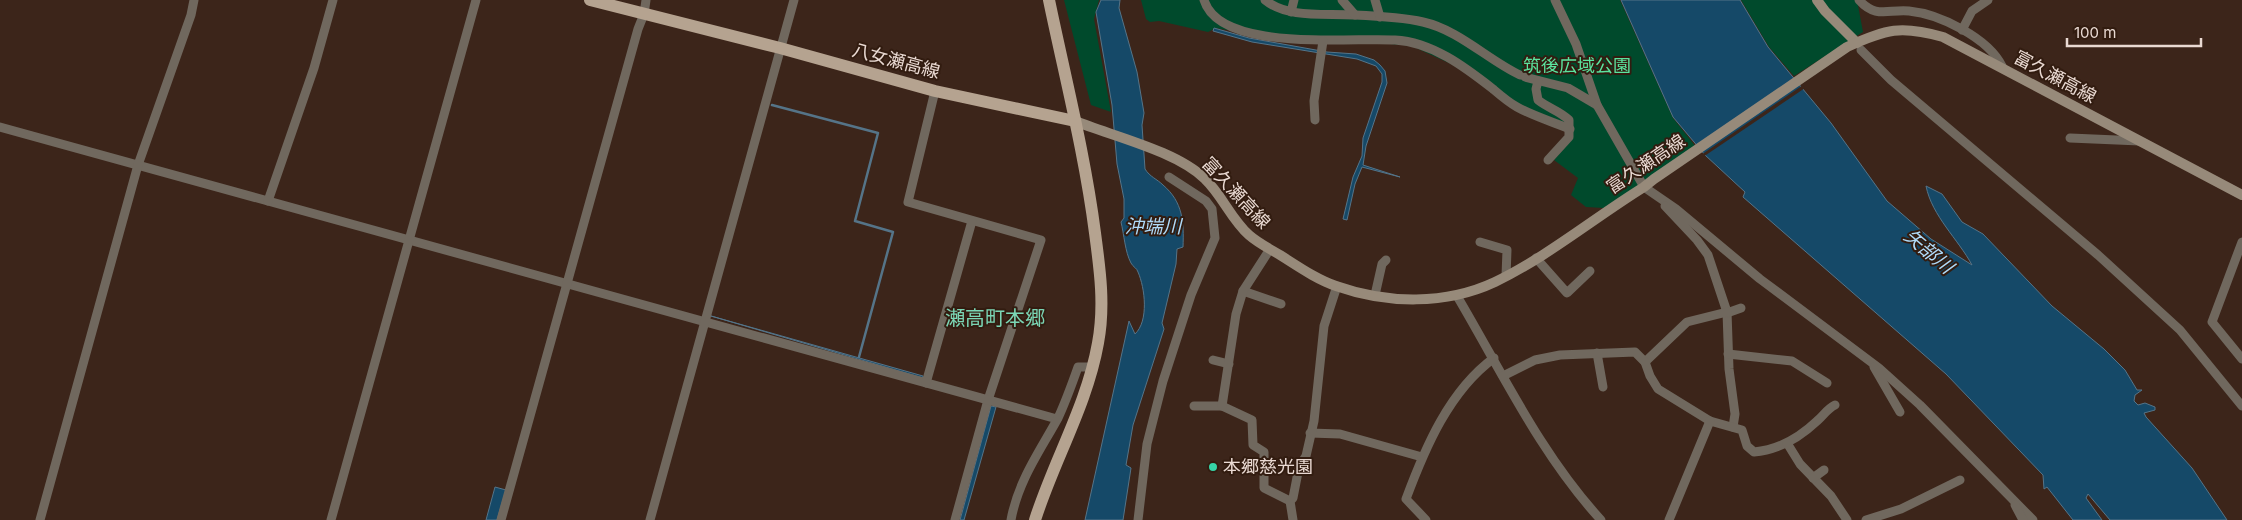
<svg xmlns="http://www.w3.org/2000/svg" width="2242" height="520" font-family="Inter,'Noto Sans JP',sans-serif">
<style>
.green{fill:#004a2c}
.water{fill:#154968;stroke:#557488}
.pier{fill:#3c251a}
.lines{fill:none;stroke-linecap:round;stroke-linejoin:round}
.stream{stroke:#557488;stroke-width:2.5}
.street{stroke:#70685e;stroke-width:9}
.secondary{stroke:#978a7a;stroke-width:10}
.primary{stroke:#b5a390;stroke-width:12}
.poi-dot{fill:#36d4a7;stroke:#321c10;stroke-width:2}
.labels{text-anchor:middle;stroke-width:4;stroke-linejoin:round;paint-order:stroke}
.street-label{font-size:18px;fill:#eadad3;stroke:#321c10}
.park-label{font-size:18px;fill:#5be49f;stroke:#321c10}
.poi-label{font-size:18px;fill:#eadad3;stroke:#321c10;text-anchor:start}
.water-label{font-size:19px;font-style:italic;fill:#afdaf8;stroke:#321c10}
.quarter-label{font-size:20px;fill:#7bd6b5;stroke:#321c10}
</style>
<rect width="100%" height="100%" fill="#3c251a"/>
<!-- green -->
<g class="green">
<polygon points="1064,0 1099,0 1094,19 1111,112 1091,105"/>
<polygon points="1141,0 1620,0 1673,118 1696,147 1604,208 1586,207 1571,195 1578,178 1554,160 1573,138 1567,131 1519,111 1462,69 1414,47 1404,45 1250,34 1216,28 1208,32 1159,21 1150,22 1146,19"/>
<polygon points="1741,0 1857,0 1863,32 1794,76 1769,47"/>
</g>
<!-- water -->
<g class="water">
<path d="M1101,0H1120L1119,8L1137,72L1144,113L1142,125L1145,169C1150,177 1157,179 1163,185C1183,202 1184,222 1183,247L1177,249L1176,264L1162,323L1164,329L1133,425L1126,465L1131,468L1123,520H1085L1129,321L1135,334C1149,321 1145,288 1138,272C1137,268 1133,267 1131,263C1125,252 1124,234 1121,222L1124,218V199L1117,164L1112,105L1096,12Z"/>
<path d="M1621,0H1740L1768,47L1831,123L1887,201L1931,239L1972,265C1958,239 1932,216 1926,186L1942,194L1962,222L1983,234L2052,306L2104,349L2125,370L2137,390H2142L2135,395L2134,401L2138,405L2145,403L2155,407V410L2144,413L2146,417L2192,468L2227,520H2110L2088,494L2086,498L2102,520H2073L2047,487L2044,489L2043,475L1946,374L1743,197L1745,192L1705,155L1673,117Z"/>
<polygon points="1214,28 1249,38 1327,52 1356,54 1374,60 1380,65 1385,71 1387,83 1366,146 1363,165 1400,177 1362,167 1355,184 1347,220 1343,219 1353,177 1362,156 1363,138 1382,82 1382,74 1376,66 1357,59 1252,42 1213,31"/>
<polygon points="711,316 923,376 923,378"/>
<polygon points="991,406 996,407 964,520 960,520"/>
<polygon points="495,487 506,490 497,520 486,520"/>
</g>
<!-- pier -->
<polygon class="pier" points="1803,85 1805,88 1703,157 1701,155"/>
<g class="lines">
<!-- stream -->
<polyline class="stream" points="772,105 878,133 855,221 893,232 859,357"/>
<!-- street -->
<g class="street">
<path d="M1204,0C1220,53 1352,37 1395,40C1432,42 1465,67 1493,89C1500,95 1508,102 1517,107C1533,116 1553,122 1570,129"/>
<path d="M1265,0C1288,19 1326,13 1354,15C1377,16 1401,17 1423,22C1459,30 1488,60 1520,75"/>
<polyline points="1342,0 1355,15"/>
<polyline points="1375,0 1380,17"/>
<polyline points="1555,0 1576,44 1597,105 1644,187 1676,209 1760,279 1879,368 1920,405 2033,520"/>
<path d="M1859,0C1876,19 1888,9 1909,11C1940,14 1988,38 2002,66"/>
<polyline points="1291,12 1294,0"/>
<polyline points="1962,30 1972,11 1988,0"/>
<polyline points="1861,50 1891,80 2098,255 2180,330 2242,406"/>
<polyline points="1525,77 1568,88 1597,105"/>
<path d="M1538,81L1536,89L1538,100C1548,108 1560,111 1569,120V137L1548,160"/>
<polyline points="935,91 908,202 1041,240 988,400 955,520"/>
<polyline points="1315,120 1314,101 1323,41"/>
<polyline points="0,127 1057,419"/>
<polyline points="2070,138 2140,141"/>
<polyline points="268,201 314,68 333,0"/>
<polyline points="1665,206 1697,240 1708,255 1727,312 1729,369 1735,414 1733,427"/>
<polyline points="1480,242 1507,250 1506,276"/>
<polyline points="2242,242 2212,322 2242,359"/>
<polyline points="1536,258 1567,293 1590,271"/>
<polyline points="1243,291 1281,304"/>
<polyline points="1375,295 1382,264 1386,260"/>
<path d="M1457,296C1502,372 1541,455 1601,520"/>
<polyline points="1727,313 1741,308"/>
<polyline points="1597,353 1603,387"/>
<polyline points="1728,354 1792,361 1827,383"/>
<polyline points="1213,360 1229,364"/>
<polyline points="1645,362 1687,322 1727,312"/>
<polyline points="1874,367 1900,412"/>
<path d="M1503,376L1535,360L1560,355L1635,352L1645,362L1650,376L1658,389L1710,421L1742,430L1747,446L1754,452C1778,450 1799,438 1817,421C1824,415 1827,409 1835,405"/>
<polyline points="926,383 972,221"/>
<polyline points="1194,406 1222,406 1252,420 1253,445 1264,452 1264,488 1290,501"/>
<polyline points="1222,406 1236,314 1243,291 1270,249"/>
<polyline points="1310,433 1340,434 1422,457"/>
<polyline points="1787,443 1800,464 1831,496 1847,520"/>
<polyline points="1813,478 1824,470"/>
<polyline points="2015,505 2023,520"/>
<polyline points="40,520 138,165 191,15 194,0"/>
<polyline points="331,520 476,0"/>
<polyline points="501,520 638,29 644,14 646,0"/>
<polyline points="650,520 794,0"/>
<path d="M1011,520C1018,481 1040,451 1058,418C1066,401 1072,384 1078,367H1093"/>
<polyline points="1138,520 1147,444 1163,381 1191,295 1215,238 1212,209 1206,201 1169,177"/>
<polyline points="1293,520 1290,501 1293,498 1299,467 1306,456 1314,421 1324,326 1337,286"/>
<path d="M1426,520L1406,499C1425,448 1449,391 1494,358"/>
<polyline points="1669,520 1710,421"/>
<polyline points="1866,520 1901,509 1960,480"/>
</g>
<!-- secondary -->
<g class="secondary">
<polyline points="1817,0 1825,11 1857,43"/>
<path d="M1075,121C1112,136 1177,151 1205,179C1222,195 1231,219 1249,235C1258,243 1270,249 1280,255C1299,267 1316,279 1336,286C1387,304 1446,305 1495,282C1547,257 1594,218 1644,187L1654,179L1847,47C1886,29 1901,25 1943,37L2242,195"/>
</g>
<!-- primary -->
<g class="primary">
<polyline points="590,0 780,48 935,91 1075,121"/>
<path d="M1035,520C1054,460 1087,405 1098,343C1105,306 1100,270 1095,233C1085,155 1065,77 1049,0"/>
</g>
</g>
<!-- markers -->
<circle class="poi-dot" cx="1213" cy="467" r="5"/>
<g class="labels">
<!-- street labels -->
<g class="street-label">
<text transform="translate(896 61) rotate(15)" y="6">八女瀬高線</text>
<text transform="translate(2055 77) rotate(28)" y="6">富久瀬高線</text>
<text transform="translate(1646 164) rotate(-34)" y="6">富久瀬高線</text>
<text transform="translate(1236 193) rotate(47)" y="6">富久瀬高線</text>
</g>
<!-- park labels -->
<g class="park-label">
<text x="1577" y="72">筑後広域公園</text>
</g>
<!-- poi labels -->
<g class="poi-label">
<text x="1223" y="473">本郷慈光園</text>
</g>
<!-- water labels -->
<g class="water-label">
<text x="1153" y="233">沖端川</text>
<text transform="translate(1929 251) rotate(40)" y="7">矢部川</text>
</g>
<!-- quarter labels -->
<g class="quarter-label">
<text x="995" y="325">瀬高町本郷</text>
</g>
</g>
<!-- scale -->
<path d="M2067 38v8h134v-8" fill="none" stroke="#eadad3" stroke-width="2.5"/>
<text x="2074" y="38" font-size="15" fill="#eadad3" stroke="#321c10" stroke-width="4" paint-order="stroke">100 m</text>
</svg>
